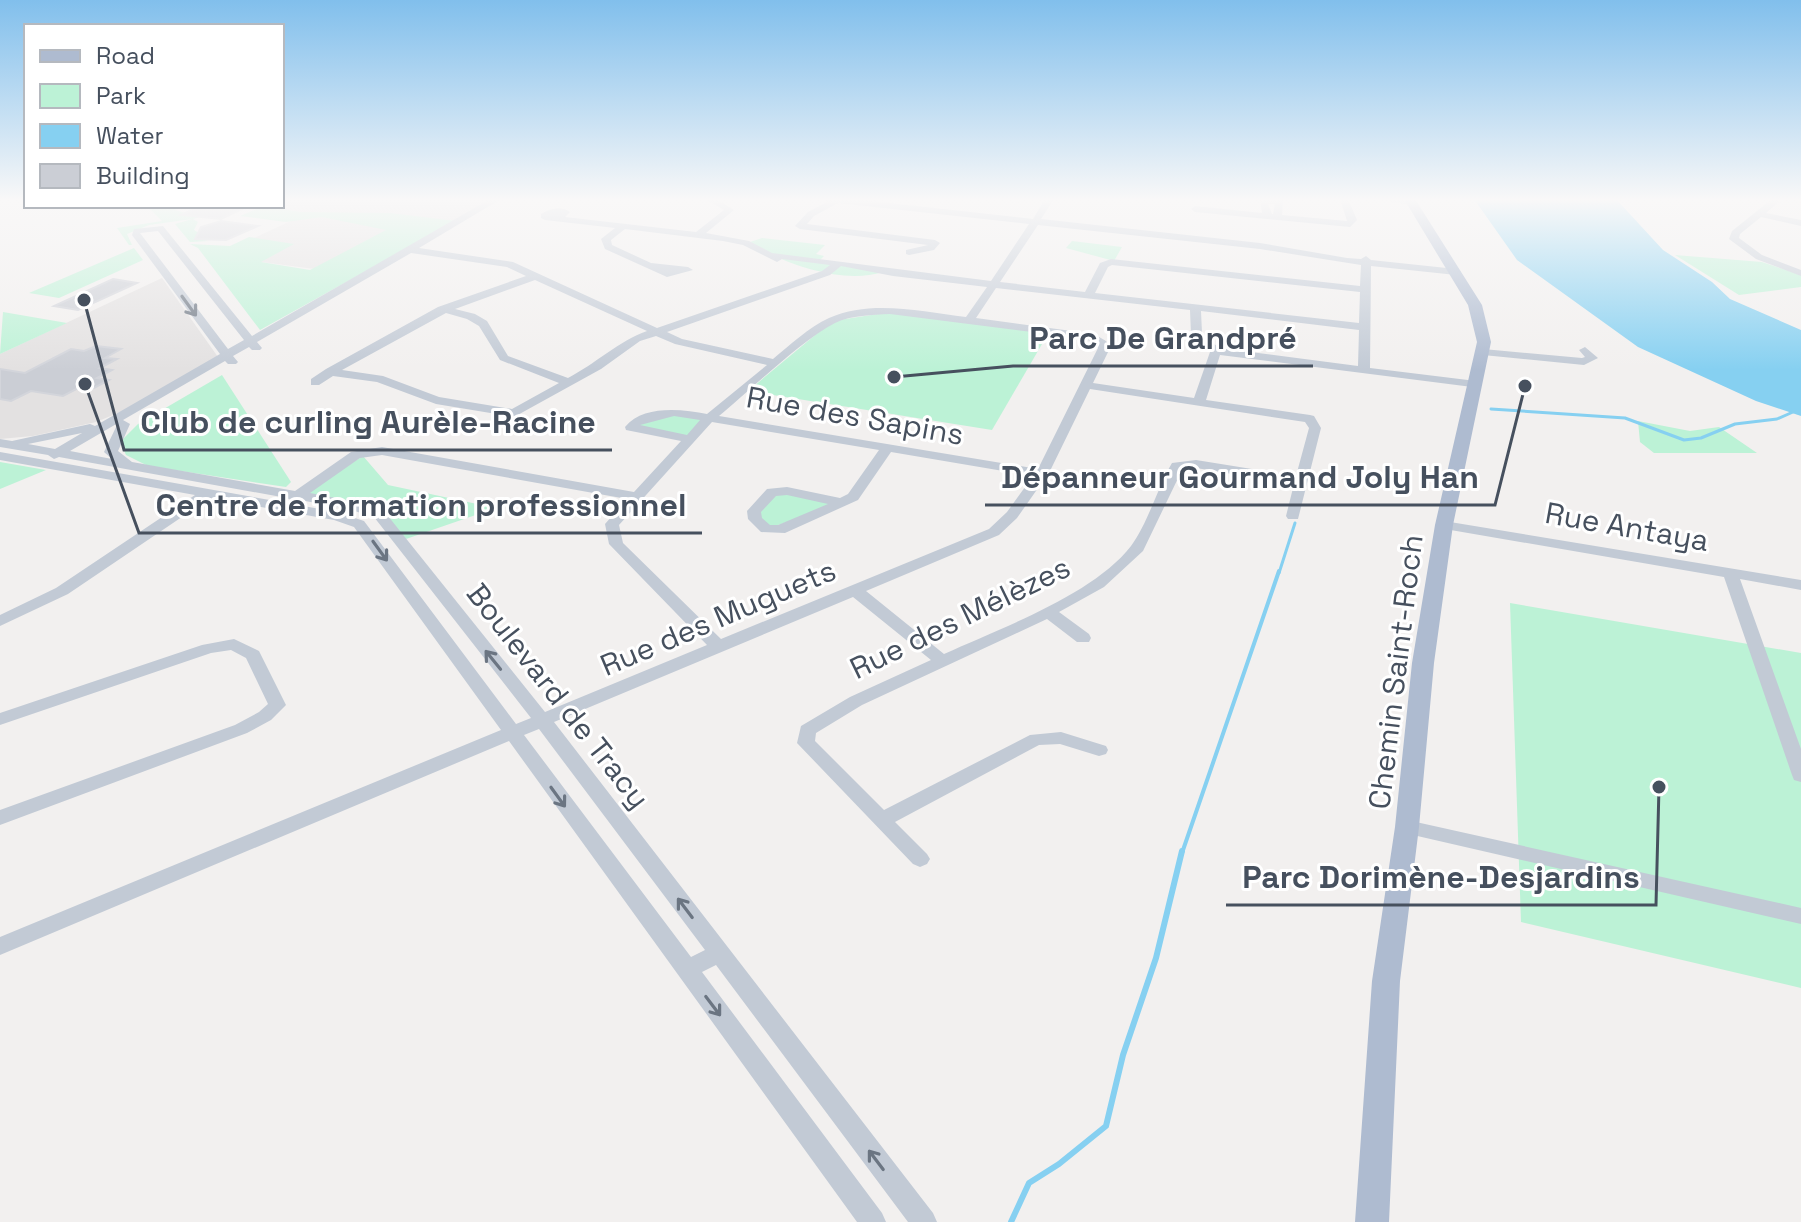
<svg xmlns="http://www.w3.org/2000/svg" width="1801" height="1222" font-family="'Space Grotesk',sans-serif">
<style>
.education{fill:#e3e1e1}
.green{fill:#bcf2d6}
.water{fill:#86d0f1}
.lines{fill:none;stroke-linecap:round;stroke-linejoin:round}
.stream-far2{stroke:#86d0f1;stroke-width:3}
.stream-far1{stroke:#86d0f1;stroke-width:4}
.stream{stroke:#86d0f1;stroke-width:6}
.building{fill:#cbced5;stroke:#d3d5db;stroke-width:2}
.minor{fill:#c2cad5;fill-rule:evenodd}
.major{fill:#aebbd0;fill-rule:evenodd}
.oneway{stroke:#6b7582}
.labels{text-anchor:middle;stroke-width:6;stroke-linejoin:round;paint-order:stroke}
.street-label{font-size:30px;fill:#46505e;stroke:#fff}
.leader{fill:none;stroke:#46505e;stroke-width:3}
.callout-dot{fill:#46505e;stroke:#fff;stroke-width:3}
.callout-label{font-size:32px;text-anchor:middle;font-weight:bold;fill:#46505e;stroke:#fff;stroke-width:6;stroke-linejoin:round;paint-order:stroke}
</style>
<rect width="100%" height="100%" fill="#f2f0ef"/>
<!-- education -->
<g class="education">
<polygon points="282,199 494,199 360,275 215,256 308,213 266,206 282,206"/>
<polygon points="162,278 218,357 123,411 96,422 33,436 0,439 0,354"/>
</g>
<!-- green -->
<g class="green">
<polygon points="183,206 175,210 199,217 193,219 198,222 194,230 199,233 196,239 209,241 190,242 175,224 192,219 149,225 127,234 132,245 129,245 117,228 162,221 150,209"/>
<polygon points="264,206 301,212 390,213 456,221 260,330 198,248 190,244 230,246 249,237 294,244 261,262 310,270 386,230 322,217 286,222 240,216"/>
<path d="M762,238L825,245L816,254L824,256L819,261L883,272C840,285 785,263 747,243Z"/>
<polygon points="1072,241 1122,247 1114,261 1066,248"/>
<polygon points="134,248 143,260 59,298 29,293"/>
<polygon points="1675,255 1762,262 1801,275 1801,287 1739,295"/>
<polygon points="3,312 67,323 0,354"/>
<polygon points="891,312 1049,332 992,430 748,391 832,321"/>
<polygon points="222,375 291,482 286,487 148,466 126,455 120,442 138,424"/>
<polygon points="671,414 709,418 687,437 638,430 639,421"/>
<polygon points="1638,421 1690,431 1719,427 1757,453 1654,453 1640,442"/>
<polygon points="363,456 388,485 496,508 406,539 385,515 303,494"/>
<polygon points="0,462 46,470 0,489"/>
<polygon points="778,491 838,505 766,529 756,514"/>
<polygon points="1510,603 1801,653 1801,988 1521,922"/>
</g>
<!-- water -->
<polygon class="water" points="1474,199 1616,199 1663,250 1712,282 1730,299 1801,330 1801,416 1756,401 1638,347 1517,260"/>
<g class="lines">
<!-- stream-far2 -->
<g class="stream-far2">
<polyline points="1491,409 1625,418 1684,440 1701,438 1735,424 1777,419 1793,412"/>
<polyline points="1279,573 1295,523"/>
</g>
<!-- stream-far1 -->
<polyline class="stream-far1" points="1182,853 1279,571"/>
<!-- stream -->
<polyline class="stream" points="1011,1222 1029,1183 1059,1164 1106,1126 1123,1055 1156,958 1182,851"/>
</g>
<!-- building -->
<g class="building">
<polygon points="201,206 248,206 221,219 181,215"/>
<polygon points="221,221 258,226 226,240 195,239 201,227"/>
<polygon points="113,279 137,283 78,310 54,306"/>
<polygon points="96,346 121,349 105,358 117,359 100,368 112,370 97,378 109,380 94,388 82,386 63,396 31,391 11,401 0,399 0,369 25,373 71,349 84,351"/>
</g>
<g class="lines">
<!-- minor -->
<g class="minor">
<path d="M490,199H501L419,248L513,262L657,328L822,271L830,265L782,259L777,262L743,245L723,241L625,229L611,240L612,245L651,263L688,267L693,270L667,277L605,249L601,239L615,228L545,220L541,218V214C550,209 560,205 570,212L565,217L696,232L724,210L705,199H716L734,210L706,233L749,241L772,253L991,281L1029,224L838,203L814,216L807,224L935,240L940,243L934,250L909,255L906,254V250L928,245L800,229L795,226L808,212L827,202L823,199H853L1033,219L1045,199H1054L1041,219L1260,243L1347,258L1361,259L1366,256L1371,260L1456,269L1461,272L1456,275L1371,266L1370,368L1476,381L1480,382V388L1220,355L1206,400L1310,415L1314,416L1321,428L1298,519H1288L1286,516L1294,484L1196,468L1182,470L1143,551L1104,587L1059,612L1089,634L1091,638L1089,642H1077L1047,619L862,705L816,733L815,741L884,810L1030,735L1061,732L1106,746L1108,750L1106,754L1099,756L1060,744L1039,745L895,822L927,854L930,859L927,864L920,867L913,864L797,743L801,726L850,697L931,660L853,597L554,722L933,1213L937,1222H908L716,965L702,972L882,1213L886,1222H857L509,741L0,955V937L501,730L354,527L334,520L210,498L68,594L0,626V615L56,588L195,495L0,460V452L337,512L364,521L516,724L531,718L374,517L348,509L300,500L294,502L287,498L59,457L54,459L48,455L0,447V439L12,441L90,424L95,426L220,354L132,235L134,229L163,226L252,336ZM1038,225L1260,249L1361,265L1360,286L1111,259L1100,263L1085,292L1000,282ZM158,231L244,340L228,349L140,233ZM411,253L507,267L526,276L438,307L326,369L311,379V385H319L333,376L377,382L436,404L514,417L601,369L640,341L656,336L675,344L767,365L707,414C681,409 643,405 625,427L626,430L681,441L634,492L382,447L351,452L295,491L132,462L118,451L130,424L123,420L225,361L228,364H236L238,362L233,356L249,347L252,350H260L262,348L257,342ZM1112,265L1360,292L1359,323L1095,293L1108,267ZM841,266L893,276L987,287L966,317C922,312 872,299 829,318C809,327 790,345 773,359L682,339L667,332L830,275ZM535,280L647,331C619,341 595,364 568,378L508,356L487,321L475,314L455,309ZM996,288L1190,310L1191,334L1210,352L1194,398L1093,383L1110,348L1106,341L1094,334L976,318ZM1201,311L1359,330L1358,366L1219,348L1202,333ZM446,313L467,319L479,326L500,360L559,383L512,409L439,397L383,376L342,370ZM890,314L1087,339L1098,348L1038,469L719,416C752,389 799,342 835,323C852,315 872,315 890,314ZM1090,389L1305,422L1309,428L1296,476L1196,460L1172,463C1158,487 1147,525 1131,546C1093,595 1001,628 944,654L866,591L999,535L1017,518L1050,471ZM674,416L700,420L687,435L640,425ZM712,422L879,450L848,494L840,498L787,487L767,489L747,511L748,519L761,532L785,533L858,500L891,452L1033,476L1007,512L989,529L721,639L623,543L619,525ZM118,423L104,452L112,459L70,451ZM82,433L55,449L28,444ZM382,455L627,499L605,524L609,544L707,645L545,712L384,511L351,501L310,493L360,458ZM787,495L828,504L778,525H770L762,518L761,512L776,496ZM539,729L705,950L691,957L524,735Z"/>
<path d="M1260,199L1283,200L1282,215L1347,221L1340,199H1348L1357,220L1350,227L1195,212L1191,209L1195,206L1262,213ZM1268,204H1275L1273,214H1272Z"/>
<polygon points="1376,199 1409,199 1415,202 1411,205"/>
<polygon points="1772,199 1782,199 1766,213 1801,220 1801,226 1761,217 1740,234 1739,238 1762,255 1801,270 1801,276 1756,259 1729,239 1732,231"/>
<polygon points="1585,347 1598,358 1584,365 1483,355 1477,352 1483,349 1582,358 1585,357 1579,350"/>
<polygon points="1444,521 1801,580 1801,590 1740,579 1801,749 1801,782 1794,780 1792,775 1724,577 1439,528 1437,525 1439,522"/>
<polygon points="234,639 259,651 286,705 271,720 247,733 0,825 0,810 235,725 259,712 268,704 246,658 231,650 211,653 0,725 0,713 202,645"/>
<polygon points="1407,820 1801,908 1801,924 1400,832 1397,827 1400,822"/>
</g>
<!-- major -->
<polygon class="major" points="1404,199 1415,199 1482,305 1491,342 1453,525 1434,663 1419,827 1400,981 1389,1222 1355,1222 1372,981 1395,827 1412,663 1435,525 1477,342 1468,305"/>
</g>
<!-- one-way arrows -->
<defs><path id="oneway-shaft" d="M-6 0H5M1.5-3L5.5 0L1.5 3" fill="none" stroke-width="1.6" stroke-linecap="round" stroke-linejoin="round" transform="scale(2)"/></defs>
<g class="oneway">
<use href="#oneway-shaft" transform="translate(189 306) rotate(54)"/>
<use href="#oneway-shaft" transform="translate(380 551) rotate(54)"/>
<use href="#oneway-shaft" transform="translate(493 660) rotate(-129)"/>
<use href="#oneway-shaft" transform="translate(558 797) rotate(54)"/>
<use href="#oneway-shaft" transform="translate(685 908) rotate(-127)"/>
<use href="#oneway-shaft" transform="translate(713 1006) rotate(53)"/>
<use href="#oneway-shaft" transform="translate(876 1160) rotate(-127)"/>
</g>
<!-- sky -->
<linearGradient id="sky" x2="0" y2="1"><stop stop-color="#81bfec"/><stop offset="0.54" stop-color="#f9f8f8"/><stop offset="1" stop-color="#f9f8f8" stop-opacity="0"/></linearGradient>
<rect width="1801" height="370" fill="url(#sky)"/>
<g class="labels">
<!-- street labels -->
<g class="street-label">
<text transform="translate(855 416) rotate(10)" y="10">Rue des Sapins</text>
<text transform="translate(1627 527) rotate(10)" y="10">Rue Antaya</text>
<text transform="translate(718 618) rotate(-23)" y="10">Rue des Muguets</text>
<text transform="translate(960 618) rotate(-26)" y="10">Rue des Mélèzes</text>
<text transform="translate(1396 672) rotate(-83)" y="10">Chemin Saint-Roch</text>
<text transform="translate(558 696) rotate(52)" y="10">Boulevard de Tracy</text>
</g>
</g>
<!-- callouts -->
<path class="leader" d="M894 377L1013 366H1313M84 300L124 450H612M1525 386L1495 505H985M85 384L139 533H702M1659 787L1656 905H1226"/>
<g class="callout-dot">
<circle cx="894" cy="377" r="8"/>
<circle cx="84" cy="300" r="8"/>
<circle cx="1525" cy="386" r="8"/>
<circle cx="85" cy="384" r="8"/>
<circle cx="1659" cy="787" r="8"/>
</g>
<g class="callout-label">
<text x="1163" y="349">Parc De Grandpré</text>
<text x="368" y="433">Club de curling Aurèle-Racine</text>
<text x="1240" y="488">Dépanneur Gourmand Joly Han</text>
<text x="421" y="516">Centre de formation professionnel</text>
<text x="1441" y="888">Parc Dorimène-Desjardins</text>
</g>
<!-- legend -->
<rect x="24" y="24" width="260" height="184" fill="#ffffff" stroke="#b5b9bf" stroke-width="2"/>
<rect x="40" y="50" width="40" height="12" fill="#aebbd0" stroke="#b5b9bf" stroke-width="2"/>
<text x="96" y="64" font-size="24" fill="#46505e">Road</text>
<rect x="40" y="84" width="40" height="24" fill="#bcf2d6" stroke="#b5b9bf" stroke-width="2"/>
<text x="96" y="104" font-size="24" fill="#46505e">Park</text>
<rect x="40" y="124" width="40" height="24" fill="#86d0f1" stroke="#b5b9bf" stroke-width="2"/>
<text x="96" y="144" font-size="24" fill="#46505e">Water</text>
<rect x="40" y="164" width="40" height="24" fill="#cbced5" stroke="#b5b9bf" stroke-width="2"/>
<text x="96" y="184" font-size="24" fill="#46505e">Building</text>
</svg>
